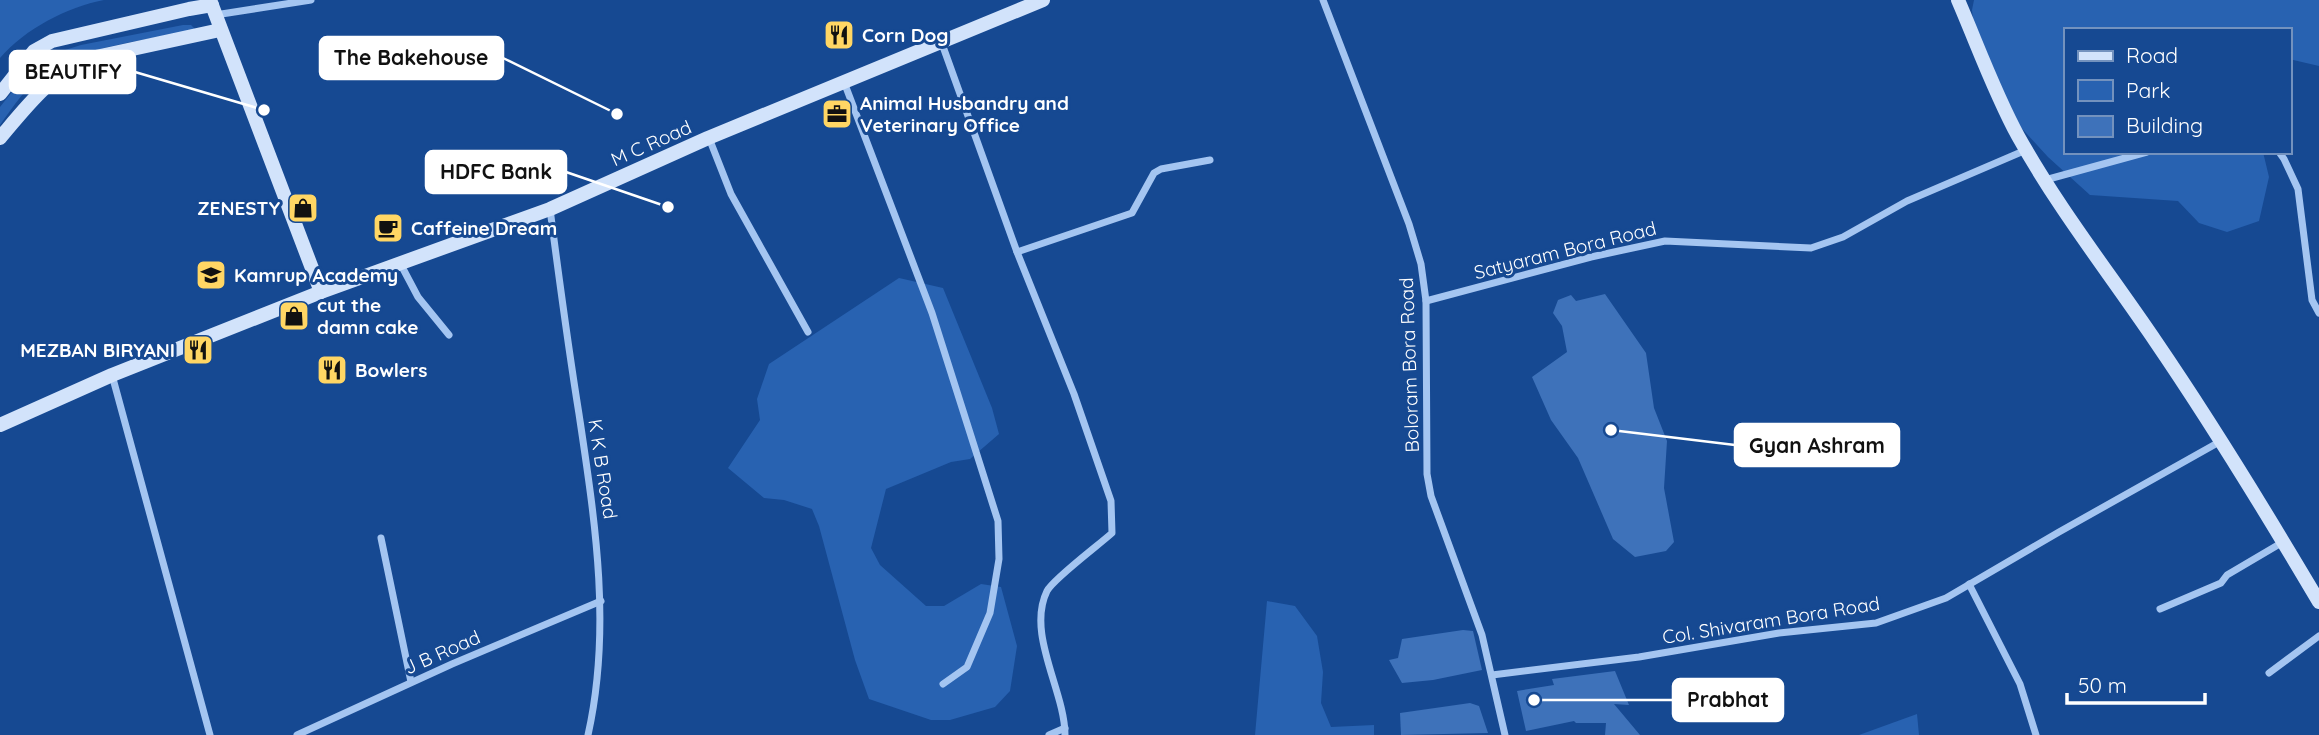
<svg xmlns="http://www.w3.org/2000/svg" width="2319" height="735" font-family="Quicksand,sans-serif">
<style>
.green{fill:#2862b1}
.building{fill:#3e72ba}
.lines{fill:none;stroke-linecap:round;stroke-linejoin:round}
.street{stroke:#a4c5f1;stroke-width:7}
.secondary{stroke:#d2e3fb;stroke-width:14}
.labels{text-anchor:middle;stroke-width:6;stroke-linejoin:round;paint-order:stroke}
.poi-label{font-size:19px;font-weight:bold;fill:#fff;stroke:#164992;text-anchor:start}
.street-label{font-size:19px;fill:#fff;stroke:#164992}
.leader{fill:none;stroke:#fff;stroke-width:2.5}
.callout-dot{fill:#fff;stroke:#164992;stroke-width:2.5}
.callout{fill:#fff;stroke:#fff;stroke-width:2.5}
.callout-label{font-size:21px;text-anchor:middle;font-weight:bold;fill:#111}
</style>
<rect width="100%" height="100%" fill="#164992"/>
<!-- green -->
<g class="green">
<path d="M0,0H104C67,7 25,29 0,58Z"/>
<polygon points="1974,0 2319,0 2319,66 2289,59 2289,30 2065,30 2065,152 2263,152 2269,177 2259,221 2227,232 2199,223 2178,201 2090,195 2048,157 2003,108 1974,28 1972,10"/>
<path d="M183,25H191L196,30C153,39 82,46 46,72C27,85 13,107 0,125V107L30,69L49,55L81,45Z"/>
<polygon points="899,278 943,288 992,408 999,434 970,459 951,462 886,489 871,548 880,565 926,606 944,606 981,584 1001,587 1017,646 1010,691 995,707 950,720 931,720 869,699 855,660 819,526 812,509 784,500 764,498 728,468 760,420 757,399 769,364"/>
<polygon points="1267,601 1295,606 1317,636 1323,672 1321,703 1331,727 1374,725 1374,735 1255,735"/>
<polygon points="1917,714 1919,735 1859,735"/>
</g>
<!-- building -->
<g class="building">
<polygon points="1605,294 1646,353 1654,408 1667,441 1664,488 1674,542 1666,551 1635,557 1613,539 1578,458 1551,420 1532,377 1567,352 1562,326 1553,313 1558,300 1571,295 1576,301"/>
<polygon points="1463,630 1473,631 1482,670 1433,680 1402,683 1389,660 1398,658 1402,639"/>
<polygon points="1615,671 1629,705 1614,704 1640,735 1605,735 1606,723 1576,723 1574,721 1526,731 1517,691 1554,685 1552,679"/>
<polygon points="1470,703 1479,706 1488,733 1401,735 1400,713"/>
</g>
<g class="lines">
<!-- street -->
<g class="street">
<polyline points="1323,0 1409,224 1421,264 1426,301 1427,474 1431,496 1482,635 1505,735"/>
<polyline points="215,15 311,0"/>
<path d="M941,41L1017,252L1074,394L1111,501L1112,533C1100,544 1053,579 1047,591C1026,634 1065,691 1065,735"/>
<polyline points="844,82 932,313 998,521 999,559 990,613 967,667 943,684"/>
<polyline points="709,138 731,194 808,332"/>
<polyline points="2279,152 2284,159 2298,189 2312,300 2319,313"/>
<polyline points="2045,180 2147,152"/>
<path d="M550,209C559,278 568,346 579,414C595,521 612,628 588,735"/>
<polyline points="1017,252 1132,213 1154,173 1161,169 1210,160"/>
<polyline points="400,263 418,297 449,335"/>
<polyline points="1426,301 1591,257 1665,241 1811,248 1843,237 1907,201 2026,150"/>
<polyline points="112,375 210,735"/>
<polyline points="381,538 411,682"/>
<polyline points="1969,584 2020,684 2036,735"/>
<polyline points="2160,609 2221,583 2227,575 2283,542"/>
<polyline points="2269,673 2319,636"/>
<polyline points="1492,675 1639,657 1779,633 1876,623 1946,598 2059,532 2221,441"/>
<polyline points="297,735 452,664 601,601"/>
<polyline points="1049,735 1065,728"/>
</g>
<!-- secondary -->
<g class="secondary">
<polyline points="210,0 321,292"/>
<path d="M1958,0C1977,44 1995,94 2018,136C2058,208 2110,274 2156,342C2214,427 2267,514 2319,602"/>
<polyline points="0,94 34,51 52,41 189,9 212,5"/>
<path d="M0,138C27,106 51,74 91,58L220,30"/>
<polyline points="0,425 112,375 321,292 550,209 708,138 1043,0"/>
</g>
</g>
<!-- icons -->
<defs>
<g id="restaurant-square" transform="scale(1.575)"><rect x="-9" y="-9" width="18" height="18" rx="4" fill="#ffd664" stroke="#164992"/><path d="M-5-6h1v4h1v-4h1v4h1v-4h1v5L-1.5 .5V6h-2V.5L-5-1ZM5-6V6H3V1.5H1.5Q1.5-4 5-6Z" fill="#111"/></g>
<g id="office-square" transform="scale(1.575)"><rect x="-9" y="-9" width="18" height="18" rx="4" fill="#ffd664" stroke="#164992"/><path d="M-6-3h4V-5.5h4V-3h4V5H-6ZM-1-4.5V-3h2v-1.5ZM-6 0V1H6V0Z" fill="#111"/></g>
<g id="shop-square" transform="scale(1.575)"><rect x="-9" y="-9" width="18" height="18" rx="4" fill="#ffd664" stroke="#164992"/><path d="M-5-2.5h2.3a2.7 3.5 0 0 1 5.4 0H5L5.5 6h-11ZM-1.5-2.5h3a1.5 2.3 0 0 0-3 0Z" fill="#111"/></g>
<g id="cafe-square" transform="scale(1.575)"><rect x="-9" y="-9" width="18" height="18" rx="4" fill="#ffd664" stroke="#164992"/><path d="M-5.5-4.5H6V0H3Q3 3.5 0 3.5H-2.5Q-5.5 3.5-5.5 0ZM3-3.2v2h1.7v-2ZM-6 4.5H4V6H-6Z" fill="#111"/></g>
<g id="school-square" transform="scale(1.575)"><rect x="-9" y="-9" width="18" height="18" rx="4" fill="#ffd664" stroke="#164992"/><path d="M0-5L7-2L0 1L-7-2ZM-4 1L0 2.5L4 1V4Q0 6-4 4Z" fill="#111"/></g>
</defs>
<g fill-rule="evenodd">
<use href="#restaurant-square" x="839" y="35"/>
<use href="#office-square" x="837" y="114"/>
<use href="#shop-square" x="303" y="208"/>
<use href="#cafe-square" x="388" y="228"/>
<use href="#school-square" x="211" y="275"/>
<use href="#shop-square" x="294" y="316"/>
<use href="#restaurant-square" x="198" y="350"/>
<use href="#restaurant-square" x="332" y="370"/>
</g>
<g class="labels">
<!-- poi labels -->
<g class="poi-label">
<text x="862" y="42">Corn Dog</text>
<text x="860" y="110">Animal Husbandry and<tspan x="860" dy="22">Veterinary Office</tspan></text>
<text x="280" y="215" text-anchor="end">ZENESTY</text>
<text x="411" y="235">Caffeine Dream</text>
<text x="234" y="282">Kamrup Academy</text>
<text x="317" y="312">cut the<tspan x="317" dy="22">damn cake</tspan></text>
<text x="175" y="357" text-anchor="end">MEZBAN BIRYANI</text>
<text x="355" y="377">Bowlers</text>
</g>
<!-- street labels -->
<g class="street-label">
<text transform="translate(651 143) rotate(-24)" y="7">M C Road</text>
<text transform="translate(1565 250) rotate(-14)" y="7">Satyaram Bora Road</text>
<text transform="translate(1409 365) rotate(-92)" y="7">Boloram Bora Road</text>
<text transform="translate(603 469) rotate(81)" y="7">K K B Road</text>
<text transform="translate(1771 620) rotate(-9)" y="7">Col. Shivaram Bora Road</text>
<text transform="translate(442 652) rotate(-24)" y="7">J B Road</text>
</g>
</g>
<!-- callouts -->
<path class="leader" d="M617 114L503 58M264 110L135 72M668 207L566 172M1611 430L1735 445M1534 700L1673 700"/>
<g class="callout-dot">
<circle cx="617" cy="114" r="7"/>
<circle cx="264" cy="110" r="7"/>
<circle cx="668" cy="207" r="7"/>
<circle cx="1611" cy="430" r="7"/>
<circle cx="1534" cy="700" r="7"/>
</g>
<g class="callout">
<rect x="320" y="37" width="183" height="42" rx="7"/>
<rect x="10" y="51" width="125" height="42" rx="7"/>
<rect x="426" y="151" width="140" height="42" rx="7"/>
<rect x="1735" y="424" width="164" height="42" rx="7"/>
<rect x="1673" y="679" width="110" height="42" rx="7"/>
</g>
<g class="callout-label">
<text x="411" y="65">The Bakehouse</text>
<text x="73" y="79">BEAUTIFY</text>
<text x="496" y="179">HDFC Bank</text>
<text x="1817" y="453">Gyan Ashram</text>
<text x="1728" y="707">Prabhat</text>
</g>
<!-- legend -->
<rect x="2064" y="28" width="228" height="126" fill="#164992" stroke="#7392be" stroke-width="2"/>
<rect x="2078" y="51" width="35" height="10" fill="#d2e3fb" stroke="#7392be" stroke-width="2"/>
<text x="2126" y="63" font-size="21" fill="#ffffff">Road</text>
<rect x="2078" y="80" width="35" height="21" fill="#2862b1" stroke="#7392be" stroke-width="2"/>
<text x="2126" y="98" font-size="21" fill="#ffffff">Park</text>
<rect x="2078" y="116" width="35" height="21" fill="#3e72ba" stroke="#7392be" stroke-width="2"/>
<text x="2126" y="133" font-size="21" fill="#ffffff">Building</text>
<!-- scale -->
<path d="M2067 693v10h138v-10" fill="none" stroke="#ffffff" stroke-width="3.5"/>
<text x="2078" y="693" font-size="21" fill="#ffffff" stroke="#164992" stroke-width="5" paint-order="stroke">50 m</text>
</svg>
